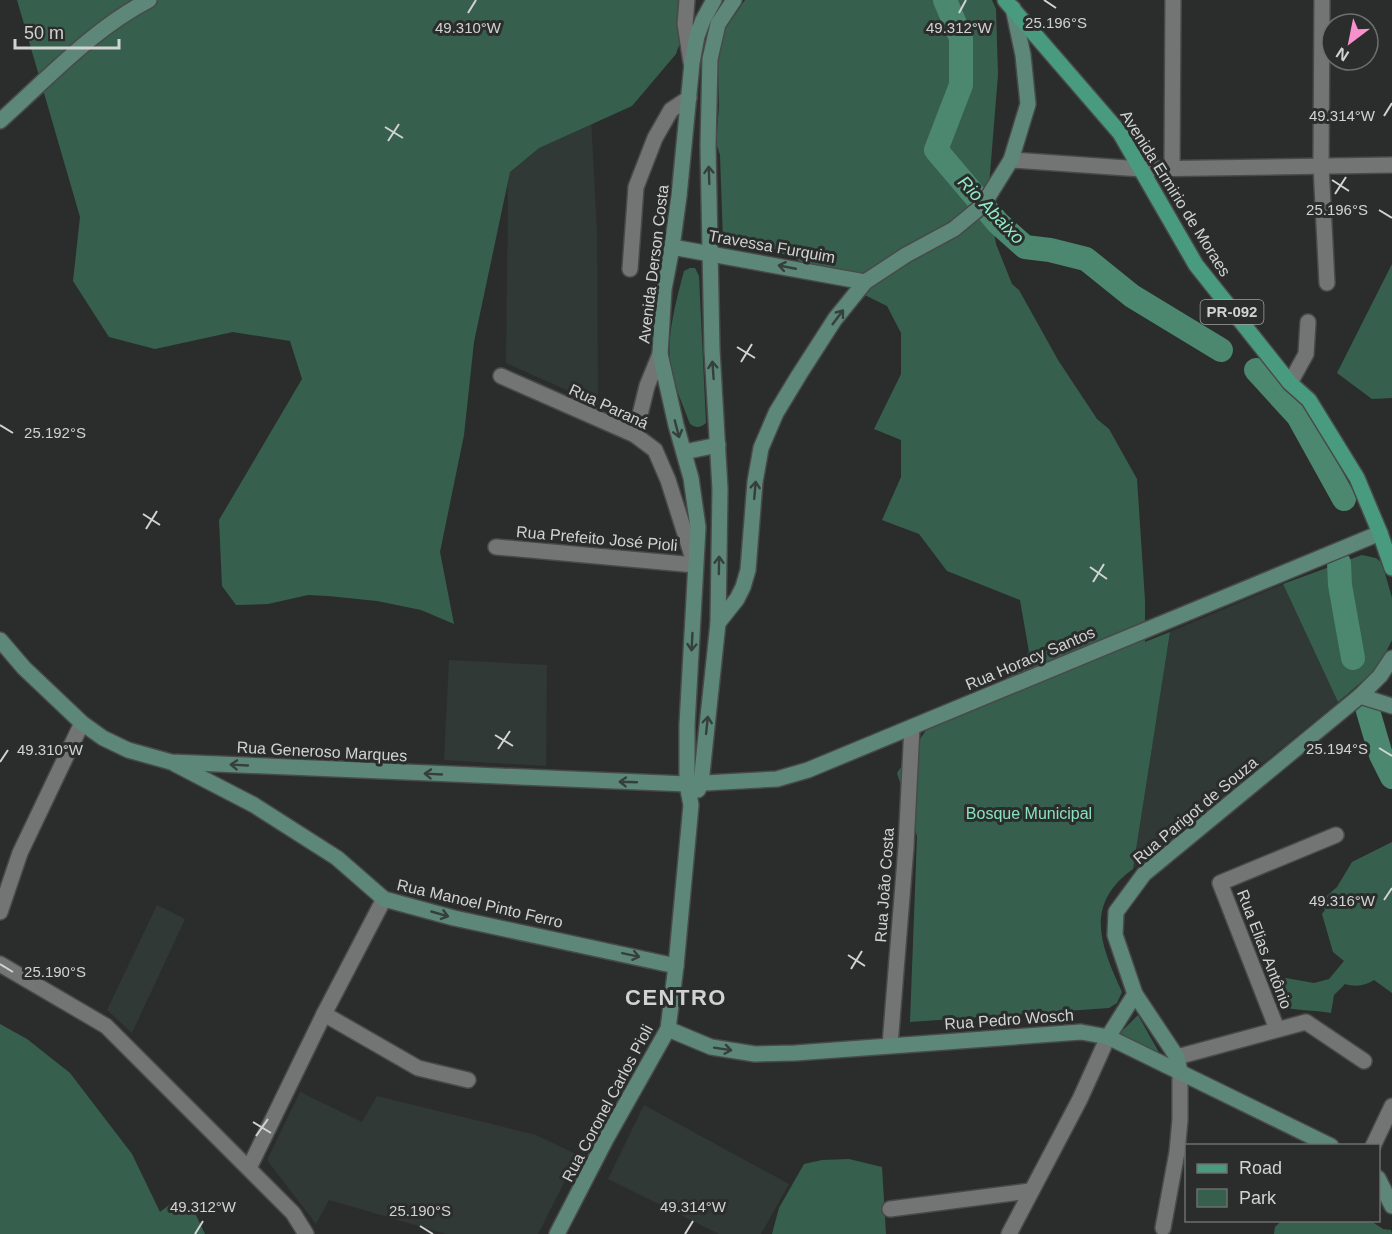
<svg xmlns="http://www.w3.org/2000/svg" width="1392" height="1234" font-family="Helvetica,sans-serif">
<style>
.built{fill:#303935}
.green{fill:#375f4e}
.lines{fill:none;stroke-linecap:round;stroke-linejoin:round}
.river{stroke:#4c876f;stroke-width:24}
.street-casing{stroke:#484a49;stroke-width:18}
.secondary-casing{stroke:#484a49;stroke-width:18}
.primary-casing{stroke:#484a49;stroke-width:18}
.street{stroke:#727573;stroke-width:15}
.secondary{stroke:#5d8879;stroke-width:15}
.primary{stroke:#499b7f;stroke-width:15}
.oneway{stroke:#353f3b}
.ticks{fill:none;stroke:#d1d3d2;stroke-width:2}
.labels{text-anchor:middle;stroke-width:6;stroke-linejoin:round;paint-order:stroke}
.shield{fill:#2b2d2c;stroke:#9fa1a0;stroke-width:1.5}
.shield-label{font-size:15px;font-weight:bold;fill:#d1d3d2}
.street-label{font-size:16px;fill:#d1d3d2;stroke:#2b2d2c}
.park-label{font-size:16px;fill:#88e2bc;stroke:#2b2d2c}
.water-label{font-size:18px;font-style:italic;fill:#91ebc6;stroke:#2b2d2c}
.district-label{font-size:22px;font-weight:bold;letter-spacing:1.5px;fill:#d1d3d2;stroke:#2b2d2c}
.ticks-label{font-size:15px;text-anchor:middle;fill:#d1d3d2;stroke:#2b2d2c;stroke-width:6;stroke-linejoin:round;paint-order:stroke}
</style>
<rect width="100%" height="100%" fill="#2b2d2c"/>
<!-- built -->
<g class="built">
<polygon points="505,95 590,100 597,232 598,404 506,363 508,205"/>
<polygon points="1283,584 1338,702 1133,869 1170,632"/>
<polygon points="449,660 547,665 546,766 444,760"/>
<polygon points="157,905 185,919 132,1033 107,1010"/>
<polygon points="300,1092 362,1122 377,1096 536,1135 578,1155 538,1234 446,1234 329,1200 316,1224 267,1160"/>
<polygon points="644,1105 789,1184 761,1234 719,1234 608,1179"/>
</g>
<!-- green -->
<g class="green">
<polygon points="17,0 686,0 689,15 676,54 632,106 539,148 510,172 474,342 464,435 440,552 454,624 421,610 377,601 328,596 308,595 268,604 236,605 222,586 219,520 302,379 290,341 233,332 155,349 109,337 73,281 80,217"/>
<path d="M745,0H992L996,9L998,75L988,198L996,244L1012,284L1019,290L1058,360L1097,419L1109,429L1137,479L1145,600V642L1170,632L1133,869C1083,905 1101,946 1122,992L1117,1003L1109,1008L910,1022L917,836L897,773L933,720L981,707L1029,652L1020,600L947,571L919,534L882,520L901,477V440L874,429L901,374V333L887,306L808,267L792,256L723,241L720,155L716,143L719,107L717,41Z"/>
<polygon points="1392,264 1392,398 1372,399 1337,373"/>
<path d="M690,268H695L699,276L706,423C700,428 696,428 690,424C683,405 672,381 670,362C667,334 677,297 684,271Z"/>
<polygon points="1362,555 1376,558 1382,563 1392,598 1392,640 1378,668 1338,702 1283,584"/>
<path d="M1392,842V993L1374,980C1365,986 1355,987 1345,984L1334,995L1331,1013C1314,1010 1295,1011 1279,1006L1274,993L1276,983L1286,978L1314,983L1329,979L1344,961L1333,952L1322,914L1325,910L1320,902L1337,887L1352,862Z"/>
<polygon points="1138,1015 1162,1058 1120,1033"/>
<polygon points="0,1024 27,1039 70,1073 132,1154 160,1212 173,1202 194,1211 205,1234 0,1234"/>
<polygon points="849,1159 882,1167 886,1234 772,1234 779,1208 804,1164 822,1160"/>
<polygon points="1282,1220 1371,1221 1383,1229 1391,1230 1392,1234 1274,1234 1275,1227"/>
</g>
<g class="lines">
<!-- river -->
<g class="river">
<polyline points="945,0 961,38 961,85 936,150 998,223 1025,247 1050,250 1086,259 1132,296 1221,350"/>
<polyline points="1256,370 1298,416 1344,499"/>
<polyline points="1339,563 1340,585 1353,658"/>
<polyline points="1368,711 1381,755 1392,777"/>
</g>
<!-- street casing -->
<g class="street-casing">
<g id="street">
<polyline points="687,0 685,24 691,62"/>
<polyline points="1322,0 1321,166 1327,283"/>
<polyline points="1011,160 1141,169 1392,165"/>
<polyline points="1172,168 1173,0"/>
<polyline points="630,269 636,187 655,138 671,110 689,98"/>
<polyline points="1290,383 1306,354 1308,322"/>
<polyline points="635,435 647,386 660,354"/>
<polyline points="496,547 695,565 668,480 655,450 635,435 501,376"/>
<polyline points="0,912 20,853 82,723"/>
<polyline points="0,964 106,1026 293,1213 306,1234"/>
<polyline points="324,1014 418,1068 468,1080"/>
<polyline points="1277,1029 1220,883 1336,835"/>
<polyline points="890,1045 906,847 912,727"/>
<polyline points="1177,1057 1306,1022 1364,1061"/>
<polyline points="1373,1146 1392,1106"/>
<polyline points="249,1168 324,1014 384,899"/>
<polyline points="890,1209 1030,1191"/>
<polyline points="1163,1228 1177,1152 1180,1120 1180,1072"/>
<polyline points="1009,1234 1080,1099 1108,1037"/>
</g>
</g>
<!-- secondary casing -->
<g class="secondary-casing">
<g id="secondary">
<path d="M0,121C46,80 94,28 149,0"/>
<polyline points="672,247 865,282"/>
<polyline points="684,452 718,445"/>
<polyline points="718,623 737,599 743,587 748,570 755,482 761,448 776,413 799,375 835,319 865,282 906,255 954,229 983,205 1011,160 1028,104 1023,55 1013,8"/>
<polyline points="0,640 24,668 82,723 103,738 128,750 171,762 687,784 777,779 808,770 1380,533"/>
<polyline points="1360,696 1392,706"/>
<polyline points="175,764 254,805 337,858 384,899 454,918 676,966"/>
<polyline points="698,790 701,783 718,623 720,489 712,350 708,146 710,59 718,24 734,0"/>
<polyline points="668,1029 711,1047 755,1054 795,1053 1081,1032 1108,1037 1331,1146"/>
<polyline points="1108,1037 1135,994"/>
<polyline points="1180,1072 1177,1057 1135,994 1115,935 1116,912 1144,874 1360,696 1380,676 1392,658"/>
<polyline points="1378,1178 1392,1206"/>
<polyline points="557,1234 606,1139 668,1029 676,966 691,805 687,784 687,725 698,527 691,478 676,425 660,354 664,289 672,247 679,196 692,63 697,36 703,20 714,0"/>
</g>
</g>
<!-- primary casing -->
<g class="primary-casing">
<polyline id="primary" points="1005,0 1120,133 1196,265 1290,383 1309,400 1357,478 1380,533 1392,568"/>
</g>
<!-- street -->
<use href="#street" class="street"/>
<!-- secondary -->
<use href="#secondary" class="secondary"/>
<!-- primary -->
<use href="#primary" class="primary"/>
</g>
<!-- one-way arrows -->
<defs><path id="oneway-shaft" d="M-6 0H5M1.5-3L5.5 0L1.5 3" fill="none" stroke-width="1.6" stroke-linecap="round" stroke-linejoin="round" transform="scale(1.5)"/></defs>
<g class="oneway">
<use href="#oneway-shaft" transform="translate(709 175) rotate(-92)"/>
<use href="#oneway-shaft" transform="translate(787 267) rotate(-169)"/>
<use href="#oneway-shaft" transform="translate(838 317) rotate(-53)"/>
<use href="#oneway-shaft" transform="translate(713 370) rotate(-94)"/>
<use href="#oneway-shaft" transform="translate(677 429) rotate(75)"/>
<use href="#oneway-shaft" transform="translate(755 490) rotate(-85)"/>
<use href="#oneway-shaft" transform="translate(719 565) rotate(-89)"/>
<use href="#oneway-shaft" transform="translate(692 642) rotate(93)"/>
<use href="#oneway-shaft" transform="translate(707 725) rotate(-84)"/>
<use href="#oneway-shaft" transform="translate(239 765) rotate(-177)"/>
<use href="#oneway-shaft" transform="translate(433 774) rotate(-177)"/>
<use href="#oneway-shaft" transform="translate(628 782) rotate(-178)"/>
<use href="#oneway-shaft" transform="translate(440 914) rotate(16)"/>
<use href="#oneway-shaft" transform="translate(631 955) rotate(12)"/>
<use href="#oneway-shaft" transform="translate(723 1049) rotate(9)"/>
</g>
<!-- ticks -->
<path class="ticks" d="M1044,0L1056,8M468,13L476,0M959,13L966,0M1384,116L1392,103M385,127L403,138M388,141L399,124M1332,180L1349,191M1335,194L1346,177M1379,210L1392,218M737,347L755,358M741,362L752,344M0,425L13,433M143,514L160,525M146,529L157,511M1090,567L1107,579M1093,582L1104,564M495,735L513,746M1379,748L1392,756M498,749L510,731M0,762L8,750M1384,900L1392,888M848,955L865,966M0,964L13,972M851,969L862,951M253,1122L271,1133M256,1136L268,1119M420,1226L433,1234M195,1234L203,1221M685,1234L693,1221"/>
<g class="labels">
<!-- shield labels -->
<rect class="shield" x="1200.5" y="300" width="63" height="24" rx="4.5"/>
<g class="shield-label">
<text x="1232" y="317">PR-092</text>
</g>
<!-- street labels -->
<g class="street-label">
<text transform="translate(1176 193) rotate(58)" y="6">Avenida Ermirio de Moraes</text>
<text transform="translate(772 246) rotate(10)" y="6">Travessa Furquim</text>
<text transform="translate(653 264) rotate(-83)" y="6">Avenida Derson Costa</text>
<text transform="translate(609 406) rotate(25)" y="6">Rua Paraná</text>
<text transform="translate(597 538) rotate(5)" y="6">Rua Prefeito José Pioli</text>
<text transform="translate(1030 658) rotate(-23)" y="6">Rua Horacy Santos</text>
<text transform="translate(322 751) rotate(3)" y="6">Rua Generoso Marques</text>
<text transform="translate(1195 810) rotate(-40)" y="6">Rua Parigot de Souza</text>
<text transform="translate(884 885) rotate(-86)" y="6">Rua João Costa</text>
<text transform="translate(480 903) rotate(13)" y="6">Rua Manoel Pinto Ferro</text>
<text transform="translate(1265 949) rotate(69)" y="6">Rua Elias Antônio</text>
<text transform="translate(1009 1019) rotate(-4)" y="6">Rua Pedro Wosch</text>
<text transform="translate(607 1103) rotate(-62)" y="6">Rua Coronel Carlos Pioli</text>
</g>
<!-- park labels -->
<g class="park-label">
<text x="1029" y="819">Bosque Municipal</text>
</g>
<!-- water labels -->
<g class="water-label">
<text transform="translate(991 210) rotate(46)" y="6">Rio Abaixo</text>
</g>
<!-- district labels -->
<g class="district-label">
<text x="676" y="1005">CENTRO</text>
</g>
</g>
<g class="ticks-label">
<text x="1056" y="28">25.196°S</text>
<text x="468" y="33">49.310°W</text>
<text x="959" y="33">49.312°W</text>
<text x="1342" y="121">49.314°W</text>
<text x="1337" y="215">25.196°S</text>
<text x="55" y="438">25.192°S</text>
<text x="1337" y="754">25.194°S</text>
<text x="50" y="755">49.310°W</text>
<text x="1342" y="906">49.316°W</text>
<text x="55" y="977">25.190°S</text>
<text x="203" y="1212">49.312°W</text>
<text x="693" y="1212">49.314°W</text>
<text x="420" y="1216">25.190°S</text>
</g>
<!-- legend -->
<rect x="1185" y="1144" width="195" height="78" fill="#2b2d2c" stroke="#6d6f6e" stroke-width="1.5"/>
<rect x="1197" y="1164" width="30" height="9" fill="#499b7f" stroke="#6d6f6e" stroke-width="1.5"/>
<text x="1239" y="1174" font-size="18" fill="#d1d3d2">Road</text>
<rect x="1197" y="1189" width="30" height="18" fill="#375f4e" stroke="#6d6f6e" stroke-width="1.5"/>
<text x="1239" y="1204" font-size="18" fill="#d1d3d2">Park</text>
<!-- north arrow -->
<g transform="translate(1350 42) rotate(212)"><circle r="28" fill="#2b2d2c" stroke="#6d6f6e" stroke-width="1.5"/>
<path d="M0-4.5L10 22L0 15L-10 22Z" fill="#f890cb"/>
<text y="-9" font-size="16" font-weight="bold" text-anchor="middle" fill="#d1d3d2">N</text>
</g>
<!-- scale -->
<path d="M15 39v9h104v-9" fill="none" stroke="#d1d3d2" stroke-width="3"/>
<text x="24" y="39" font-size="18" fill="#d1d3d2" stroke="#2b2d2c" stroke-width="4.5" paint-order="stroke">50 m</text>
</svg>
